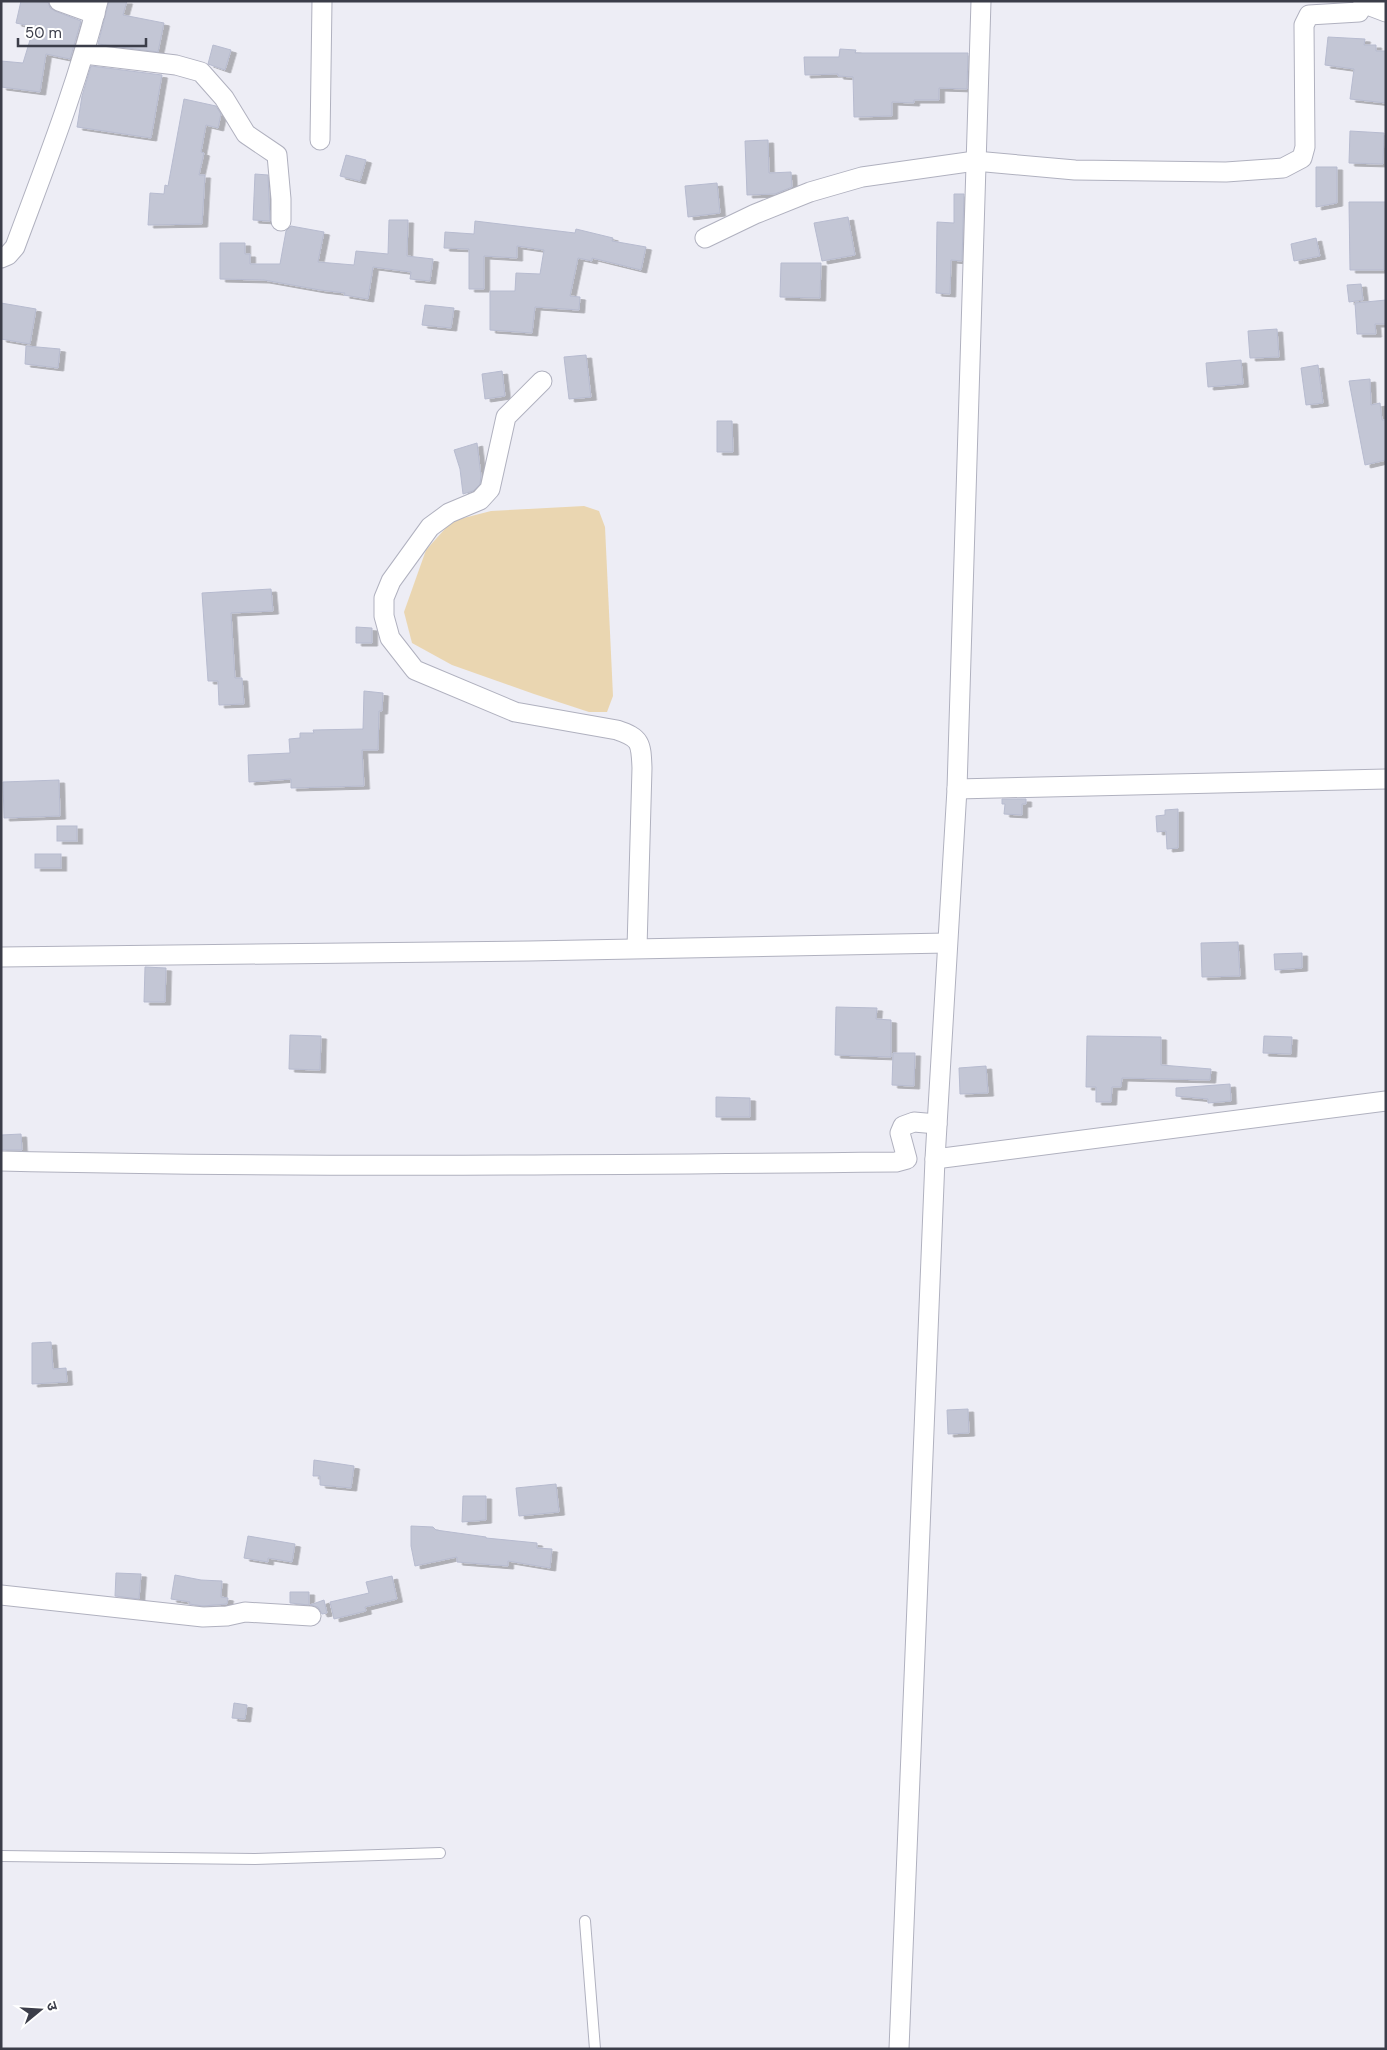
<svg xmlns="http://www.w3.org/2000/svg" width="1387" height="2050" font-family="'DM Sans','Noto Sans Devanagari',sans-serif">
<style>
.water{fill:#ead6b1}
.building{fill:#c3c6d5;stroke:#b7bbcf;filter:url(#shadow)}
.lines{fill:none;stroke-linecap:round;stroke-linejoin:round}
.service-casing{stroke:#b0b1bf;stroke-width:12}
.minor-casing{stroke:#b0b1bf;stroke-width:21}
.service{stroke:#fff;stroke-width:10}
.minor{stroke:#fff;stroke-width:19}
</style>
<defs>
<filter id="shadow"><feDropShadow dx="5.5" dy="3" stdDeviation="0" flood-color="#0004"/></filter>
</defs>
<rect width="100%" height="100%" fill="#ededf5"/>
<!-- water -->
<polygon class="water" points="584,506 599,511 605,527 613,696 607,712 589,712 534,694 452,665 412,643 404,612 426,550 452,521 491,511"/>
<!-- building -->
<g class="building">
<polygon points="21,1 48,2 50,8 55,11 81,21 70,59 46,54 40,92 1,87 1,61 23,63 34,27 16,23"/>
<polygon points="109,1 127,1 123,15 164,23 158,52 98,44"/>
<polygon points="1328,37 1365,39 1364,45 1376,45 1376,51 1386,51 1386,103 1350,99 1354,69 1325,65"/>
<polygon points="213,45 231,50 225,70 208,64"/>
<polygon points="840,49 856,50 855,53 968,53 967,89 939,88 939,100 914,100 914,103 892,102 892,116 854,117 853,77 838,76 838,74 805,75 804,57 839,57"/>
<polygon points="91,66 162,75 151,138 77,127 82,96"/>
<polygon points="184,99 216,106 221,114 218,128 206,125 201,152 204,153 199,175 205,175 202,224 148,225 150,193 164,194 165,185 168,186"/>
<polygon points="1350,131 1384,133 1383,164 1349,163"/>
<polygon points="768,140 769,173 791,172 792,187 775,194 747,195 745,141"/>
<polygon points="346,155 366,160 360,181 340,176"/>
<polygon points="1316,167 1337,167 1337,203 1316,207"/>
<polygon points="255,174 268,175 270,221 253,220"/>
<polygon points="717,183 720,213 688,217 685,186"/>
<polygon points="954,194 964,194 962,261 951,260 950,294 936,293 937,222 954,223"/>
<polygon points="1349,202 1386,202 1384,270 1350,270"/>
<polygon points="848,217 855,255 822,261 814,223"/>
<polygon points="389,220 408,220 407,256 433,259 430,281 410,279 411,272 373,267 368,299 344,295 345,293 320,290 264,280 220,279 220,243 245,243 245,254 250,254 250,264 280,264 286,231 291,226 324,232 318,262 354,265 356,251 388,254"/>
<polygon points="475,221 575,233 576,229 613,238 612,241 646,247 641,270 592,258 592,261 578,258 570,296 580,297 579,310 535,307 532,333 490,330 490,291 515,291 516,273 540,274 544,250 517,246 517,258 484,256 484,289 469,289 469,249 444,248 445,232 474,234"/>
<polygon points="1316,238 1320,256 1294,261 1291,244"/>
<polygon points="781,263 821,263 820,298 780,297"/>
<polygon points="1361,284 1363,300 1349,302 1347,285"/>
<polygon points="1386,300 1386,324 1375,324 1376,334 1357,334 1355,303"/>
<polygon points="1,303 36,309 30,344 1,339"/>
<polygon points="425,305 454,308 451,328 422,325"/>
<polygon points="1277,329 1279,357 1250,358 1248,331"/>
<polygon points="26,346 60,349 58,368 25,364"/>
<polygon points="586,355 591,397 569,399 564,357"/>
<polygon points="1241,360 1243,384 1208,387 1206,363"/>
<polygon points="1318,365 1323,403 1306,405 1301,368"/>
<polygon points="502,371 505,396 485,399 482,374"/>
<polygon points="1370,379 1371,405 1380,403 1382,420 1386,420 1386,460 1365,465 1349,381"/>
<polygon points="717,421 732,421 733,452 717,452"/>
<polygon points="477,443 481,476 480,484 473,491 463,494 460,469 454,450"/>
<polygon points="271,589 273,611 231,613 235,678 242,678 244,704 219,705 218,681 208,681 202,593"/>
<polygon points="356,627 372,628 372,643 356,643"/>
<polygon points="364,691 383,693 382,711 379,711 378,750 362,750 364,786 291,788 291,779 249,782 248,755 290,753 289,739 300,738 300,733 314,733 313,730 363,729"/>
<polygon points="59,780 60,816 4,818 3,782"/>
<polygon points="1002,799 1026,799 1026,804 1022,804 1022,815 1004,814 1005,804 1002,804"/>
<polygon points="1178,809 1178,848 1167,849 1166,831 1157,832 1156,816 1165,815 1165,810"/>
<rect x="57" y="826" width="20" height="15"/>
<rect x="35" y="854" width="26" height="14"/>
<polygon points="1238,942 1240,976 1202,977 1201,943"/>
<polygon points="1302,953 1302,968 1275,970 1274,954"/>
<polygon points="145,967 166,968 165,1002 144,1002"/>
<polygon points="836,1007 877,1008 876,1019 891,1020 891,1057 835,1055"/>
<polygon points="290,1035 321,1036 320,1070 289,1069"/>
<polygon points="1087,1036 1161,1037 1161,1065 1211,1069 1210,1080 1122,1078 1121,1087 1112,1087 1111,1102 1096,1102 1096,1087 1086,1087"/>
<polygon points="1264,1036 1292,1037 1291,1054 1263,1053"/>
<polygon points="893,1053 915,1053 914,1086 892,1085"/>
<polygon points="986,1066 988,1093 960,1094 959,1068"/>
<polygon points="1230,1084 1231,1101 1208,1103 1208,1099 1176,1096 1176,1088"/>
<polygon points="716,1097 750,1098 750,1117 716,1117"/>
<polygon points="21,1134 22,1150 1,1150 1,1135"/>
<polygon points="51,1342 53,1369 66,1368 67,1382 32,1384 32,1343"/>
<polygon points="968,1409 969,1433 948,1434 947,1410"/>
<polygon points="314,1460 354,1466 351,1488 320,1485 320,1476 313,1476"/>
<polygon points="556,1484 559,1512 519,1516 516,1488"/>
<polygon points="463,1496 486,1496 486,1520 462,1522"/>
<polygon points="411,1526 433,1527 436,1530 486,1537 486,1538 537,1543 537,1548 552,1549 550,1568 508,1561 508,1566 457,1562 457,1557 415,1566 411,1546"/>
<polygon points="248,1536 295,1544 292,1562 268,1558 268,1562 244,1558"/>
<polygon points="116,1573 141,1574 139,1599 115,1596"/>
<polygon points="175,1575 201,1580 222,1581 221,1597 228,1598 227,1604 203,1606 189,1604 190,1602 171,1599"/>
<polygon points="392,1576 397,1599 365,1607 366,1611 334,1619 330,1602 369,1593 366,1582"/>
<polygon points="290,1592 309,1592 309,1605 290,1603"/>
<polygon points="324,1600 327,1613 322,1614 318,1607 310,1605"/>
<polygon points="234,1703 247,1705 245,1719 232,1718"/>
</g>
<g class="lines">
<!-- service casing -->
<g class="service-casing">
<g id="service">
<polyline points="1,1856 255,1859 440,1853"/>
<polyline points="585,1921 595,2049"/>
</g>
</g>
<!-- minor casing -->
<g class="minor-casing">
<g id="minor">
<polyline points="59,1 95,14"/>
<polyline points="1365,4 1386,12"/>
<polyline points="84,54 176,65 201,72 224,98 246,134 277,155 281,199 281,221"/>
<polyline points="320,140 322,1"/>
<polyline points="705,238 755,214 810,192 862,177 975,161 1075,170 1226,172 1283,168 1302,158 1305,147 1304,25 1309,15 1359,12 1365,1"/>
<path d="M1,258L8,255L15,247C45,166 77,86 98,1"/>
<path d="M542,381L506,417L490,489L480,500L449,513L430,527L391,581L384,598V616L390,638L415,670L515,712L617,730C641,738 641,743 642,768L637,948"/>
<polyline points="957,789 1386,779"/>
<polyline points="1,957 529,951 947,943"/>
<polyline points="935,1159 1386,1101"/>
<path d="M1,1161C299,1168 598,1165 896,1162L907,1159L900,1133L903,1126L914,1122L937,1124"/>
<polyline points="1,1595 203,1617 227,1616 245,1612 311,1616"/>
<polyline points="899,2049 935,1159 957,789 981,1"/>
</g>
</g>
<!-- service -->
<use href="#service" class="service"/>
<!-- minor -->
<use href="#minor" class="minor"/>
</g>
<!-- border -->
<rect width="1387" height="2050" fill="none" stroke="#3b3d49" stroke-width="5"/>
<!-- north arrow -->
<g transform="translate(40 2010) rotate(72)" stroke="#ffffff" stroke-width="4" paint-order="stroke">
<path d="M0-4L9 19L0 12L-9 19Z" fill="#3b3d49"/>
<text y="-8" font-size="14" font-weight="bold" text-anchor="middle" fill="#3b3d49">उ</text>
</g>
<!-- scale -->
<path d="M18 38v8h128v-8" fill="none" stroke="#3b3d49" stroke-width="2.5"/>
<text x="25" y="38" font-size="15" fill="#3b3d49" stroke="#ffffff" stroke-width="4" paint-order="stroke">50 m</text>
</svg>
